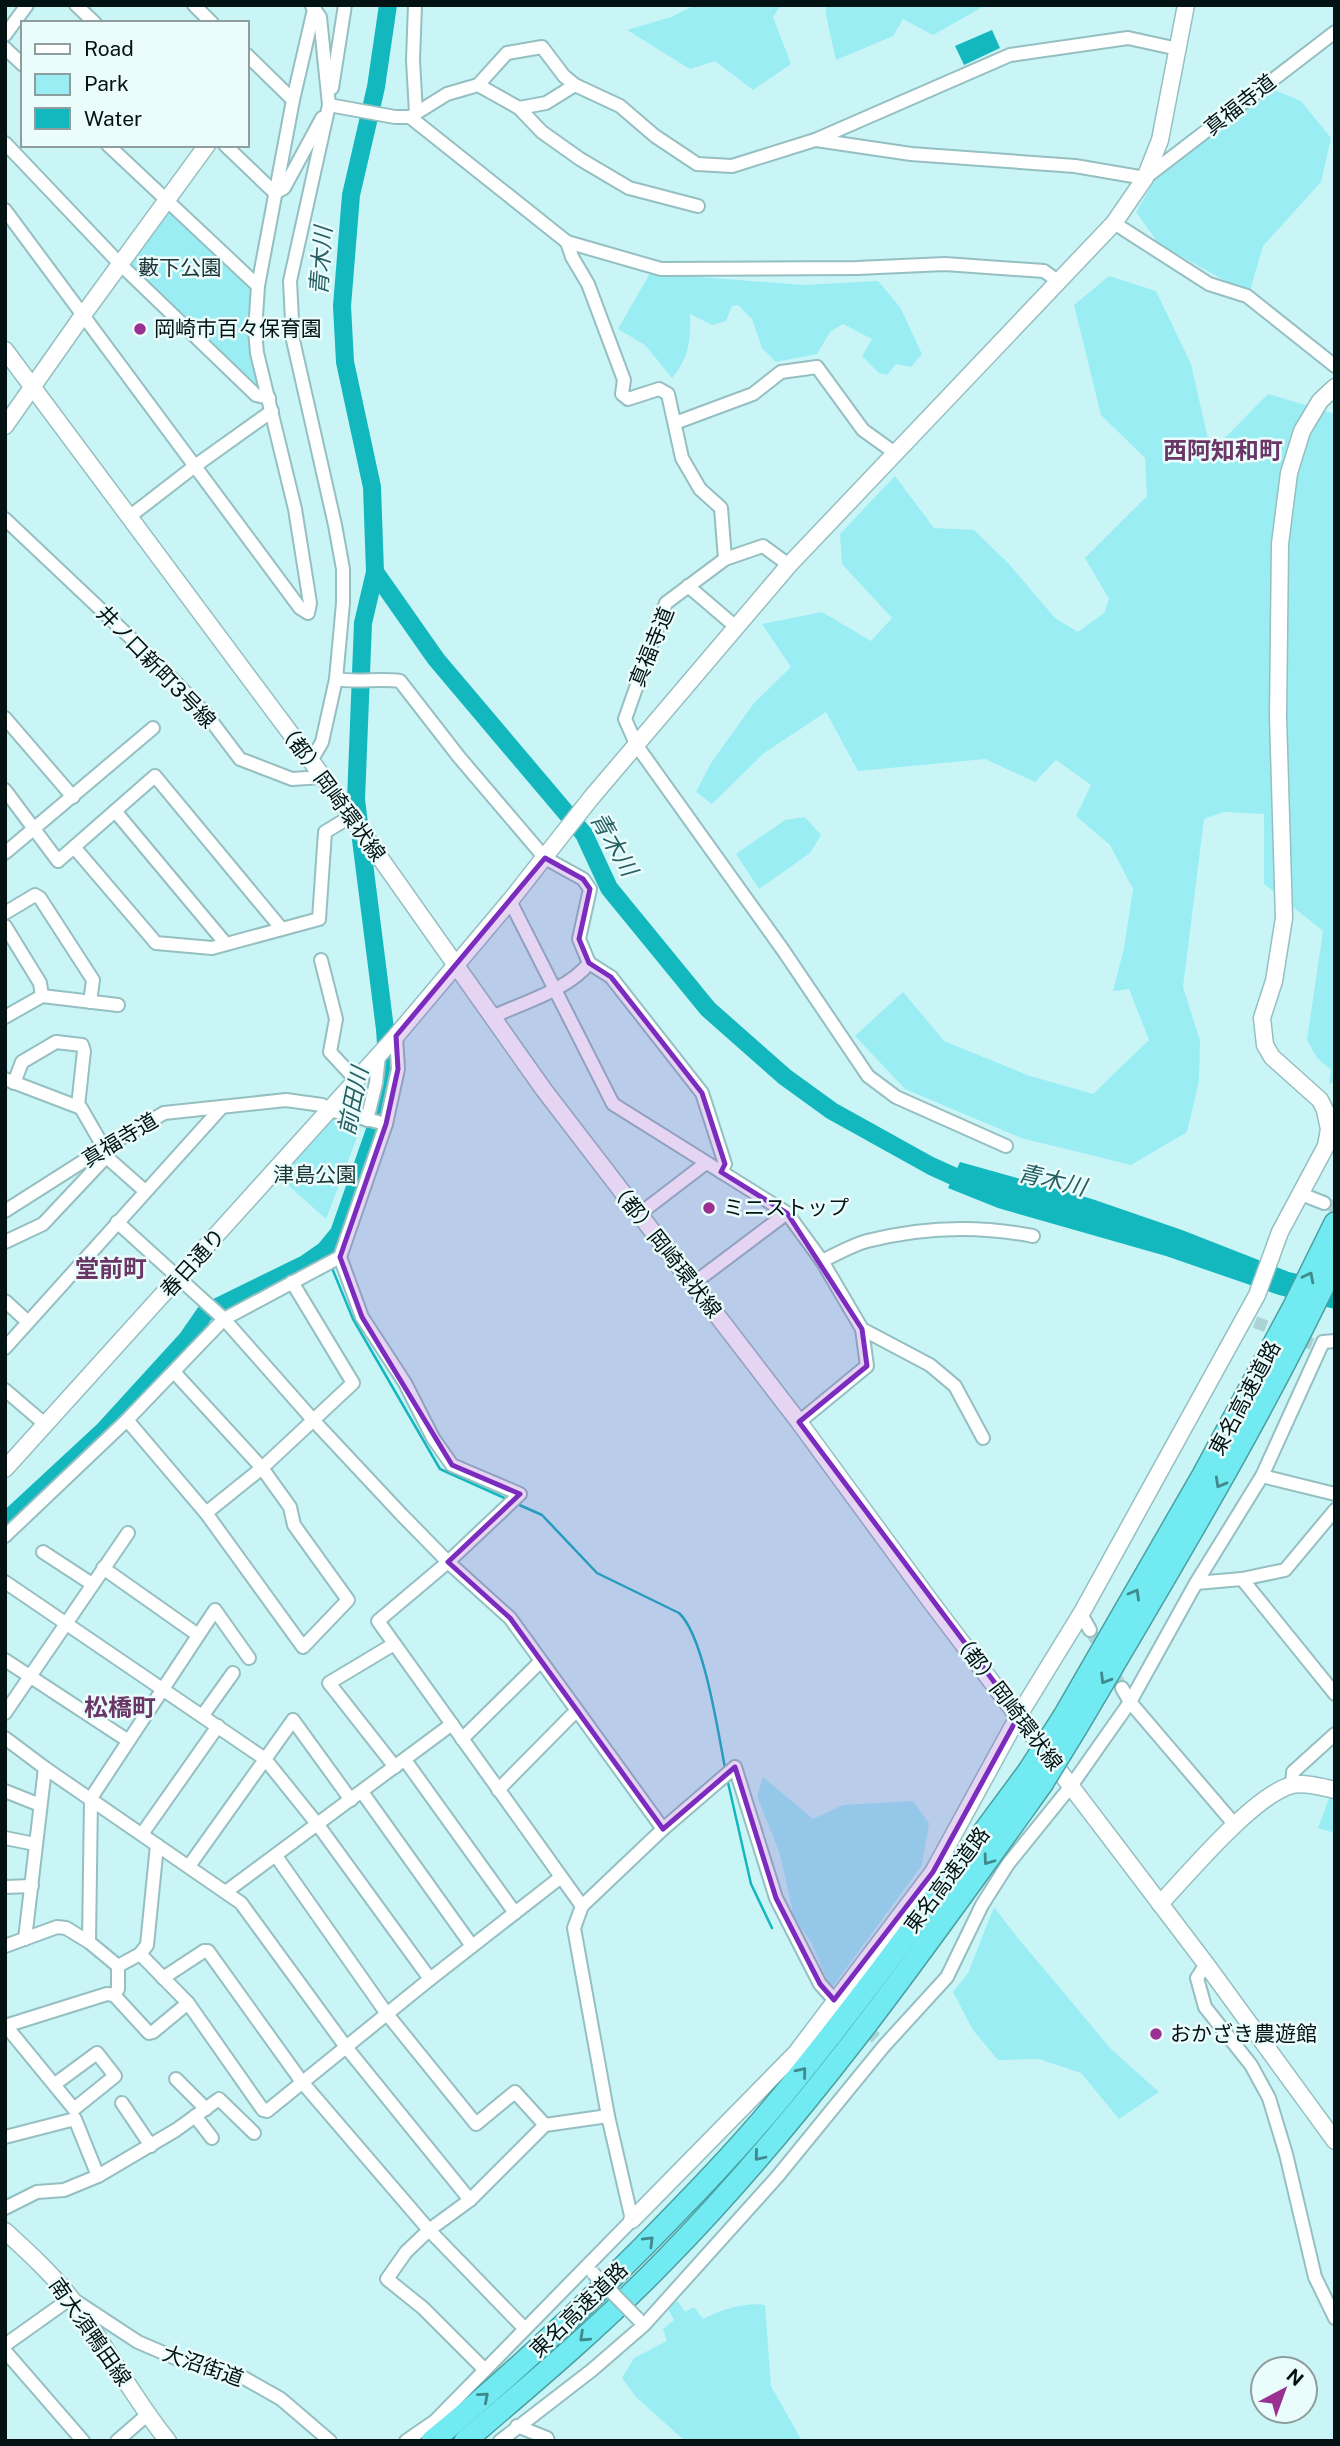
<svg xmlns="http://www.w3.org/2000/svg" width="1340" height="2446" font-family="'Public Sans','Noto Sans JP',sans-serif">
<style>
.green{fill:#9aeef3}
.water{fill:#13b7be}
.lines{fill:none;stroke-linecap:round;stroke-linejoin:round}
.stream{stroke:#13b7be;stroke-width:2.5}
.river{stroke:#13b7be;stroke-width:18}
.street-tunnel{stroke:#abd3d5;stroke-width:12;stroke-dasharray:12 6;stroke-linecap:butt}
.street-casing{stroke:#95bfc1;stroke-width:16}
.secondary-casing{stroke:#95bfc1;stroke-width:19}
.highway-casing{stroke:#4a9fa3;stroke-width:24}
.street{stroke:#fff;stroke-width:12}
.secondary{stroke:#fff;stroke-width:16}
.highway{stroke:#71ebf1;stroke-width:21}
.street-bridge-casing{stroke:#95bfc1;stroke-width:16;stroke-linecap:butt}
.highway-bridge-casing{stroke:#4a9fa3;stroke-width:24;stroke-linecap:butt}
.street-bridge{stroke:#fff;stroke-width:12}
.highway-bridge{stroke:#71ebf1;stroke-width:21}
.oneway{stroke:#40898d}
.marked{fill:#7b2cbf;fill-opacity:0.2;stroke:#7b2cbf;stroke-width:5;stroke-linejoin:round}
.poi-dot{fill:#993092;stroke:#ebfcfd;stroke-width:2.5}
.labels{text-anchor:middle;stroke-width:5;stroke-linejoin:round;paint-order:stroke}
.street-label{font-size:21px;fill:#031212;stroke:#ebfcfd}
.park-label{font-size:21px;fill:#1e3536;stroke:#ebfcfd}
.poi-label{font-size:21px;fill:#031212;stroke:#ebfcfd;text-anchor:start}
.water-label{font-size:23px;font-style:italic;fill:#255f61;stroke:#ebfcfd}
.quarter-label{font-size:24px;font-weight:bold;fill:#6a3666;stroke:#ebfcfd}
</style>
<rect width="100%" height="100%" fill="#c9f5f7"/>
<!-- green -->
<g class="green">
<polygon points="695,5 781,5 773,17 791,64 753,90 715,61 690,69 627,30 671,17"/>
<polygon points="826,5 986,5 933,35 903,19 893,36 836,60 826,15"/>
<polygon points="1272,89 1301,101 1331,138 1321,182 1263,246 1249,294 1159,244 1136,212 1158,175"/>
<polygon points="170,211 254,291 262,388 258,391 130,269 129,262 165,212"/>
<path d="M650,273L804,285L878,281L900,307L922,354L911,367L896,364L887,375L879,373L862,356L872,339L843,324L830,332L817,354L776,362L762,348L752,319L738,305L732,306L726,321L712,325L690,314C691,340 689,358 672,378L645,345L618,329Z"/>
<polygon points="1109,276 1156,291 1191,364 1211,452 1268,394 1335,414 1335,1082 1329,1084 1331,1070 1317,1058 1307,1040 1323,931 1264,884 1264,814 1224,812 1204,819 1183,987 1200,1041 1199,1081 1187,1132 1131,1165 1021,1138 905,1089 855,1036 903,992 944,1041 1027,1075 1093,1094 1149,1040 1129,989 1113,991 1124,948 1133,889 1110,845 1076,816 1091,785 1056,760 1035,782 985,759 858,771 826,712 764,753 712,804 696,792 711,763 754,703 791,667 762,624 822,612 871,641 892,618 842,564 840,534 895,476 934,528 974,530 1008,563 1055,618 1078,632 1104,613 1109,599 1085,558 1147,496 1145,458 1101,415 1074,305"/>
<polygon points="805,817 821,835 810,853 759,889 736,854 785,820"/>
<polygon points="333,1117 362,1124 326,1219 279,1177"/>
<polygon points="763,1777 813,1819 843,1805 913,1801 929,1823 922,1865 831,1989 811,1942 794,1918 780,1854 757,1796"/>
<polygon points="1329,1798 1335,1800 1335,1833 1318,1828"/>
<polygon points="994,1907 1017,1937 1111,2049 1159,2092 1119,2119 1081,2073 1039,2059 998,2060 973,2030 953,1992 968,1973"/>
<path d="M678,2301L685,2312L694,2307L703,2319C720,2310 745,2302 765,2305L771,2386L802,2441H685L636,2397L622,2378L634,2358L667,2341L663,2329L674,2320L667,2307Z"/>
</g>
<!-- water -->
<g class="water">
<polygon points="992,30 1000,48 964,65 955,46"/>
<polygon points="960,1162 1092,1199 1182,1230 1289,1272 1335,1283 1335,1309 1279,1295 1166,1256 998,1208 948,1188"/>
</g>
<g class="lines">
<!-- stream -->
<g class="stream">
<polyline points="325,1250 329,1258"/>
<polyline points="332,1268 353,1319 440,1469 509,1500"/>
<path d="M515,1503L542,1515L597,1573L679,1613C704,1636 718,1732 725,1768"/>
<polyline points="727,1778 751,1884 772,1928"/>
</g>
<!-- river -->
<g class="river">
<polyline points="388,5 376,87 351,195 342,306 345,362 372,487 375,572 436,659 584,834 609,888 708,1009 785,1077 832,1111 931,1166 975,1186"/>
<polyline points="5,1522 104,1430 187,1339 205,1313 305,1264 325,1250 339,1233 375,1130 388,1071 385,1029 356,800 363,623 375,572"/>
</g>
<!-- street-tunnel -->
<g class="street-tunnel">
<polyline points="1324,1203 1335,1207"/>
<polyline points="1255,1322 1312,1344"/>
<polyline points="1090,1630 1122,1688"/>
<polyline points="843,2009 876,2038"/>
</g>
<!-- street casing -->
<g class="street-casing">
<g id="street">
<polyline points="76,5 95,23"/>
<polyline points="194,5 212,23"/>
<polyline points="415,5 413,60 416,113"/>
<polyline points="5,35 27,5"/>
<polyline points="5,48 23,65"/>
<polyline points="247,55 293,100"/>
<polyline points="478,85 519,108 546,103 575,85"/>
<polyline points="332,88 345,5"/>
<polyline points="329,105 395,117 410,117 447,94 478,85 507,53 542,47 564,76 575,85 620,106 655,136 697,164 732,166 815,140 1010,55 1128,38 1178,49"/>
<polyline points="519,108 542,132 580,159 629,188 698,206"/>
<polyline points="410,117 567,242 661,269 857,268 945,264 1044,271 1059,282"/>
<polyline points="816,140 911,154 1075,166 1145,178 1335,32"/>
<polyline points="5,143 120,264 256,395 269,398"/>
<polyline points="108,145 258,286"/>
<polyline points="225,145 275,193"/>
<polyline points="275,193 284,188 322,118"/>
<polyline points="5,210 300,608 308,613 310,603 295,509 257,353 255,331 258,286 293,100 315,5"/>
<polyline points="1114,223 1209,284 1247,296 1335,366"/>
<polyline points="567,242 572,257 588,284 624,380 622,394 628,399 659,389 668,394 682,458 700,489 721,508 725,559"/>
<polyline points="675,423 753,394 781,372 817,367 863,430 895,453"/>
<polyline points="129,517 195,466 272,411"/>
<polyline points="5,519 153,659 206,714 240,759 292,779 323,777"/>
<polyline points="789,565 763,546 725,559 666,603 625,719 637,746 783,950 868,1076 896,1097 1006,1146"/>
<polyline points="688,586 736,627"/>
<path d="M336,679C357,683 378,678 400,681L459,757L545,858L583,879L590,889L579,939L589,963C570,989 522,1003 492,1017"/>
<polyline points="5,718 73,797"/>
<polyline points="311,761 322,742 336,679 343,603 343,569 335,525 293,340 290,281 329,105 320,17 312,6"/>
<polyline points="5,790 58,861 155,776 281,928"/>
<polyline points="115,811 226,944"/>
<polyline points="74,847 156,943 212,948 319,919 325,832 350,817"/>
<polyline points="5,853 153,728"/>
<polyline points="510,901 613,1104 787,1213 822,1261 862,1329 930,1365 955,1386 983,1438"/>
<polyline points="5,913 35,895 40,898 93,980 90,1002"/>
<polyline points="5,926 40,983 42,996"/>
<polyline points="321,960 336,1019 330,1052 356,1080"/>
<polyline points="589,963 611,977 702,1093 725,1164 721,1172"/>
<polyline points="5,1017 42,996 118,1005"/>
<polyline points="396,1036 398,1069 386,1124 340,1257 362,1317 405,1383 433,1438 452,1465 520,1494 448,1562 378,1621 582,1906"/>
<polyline points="5,1079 81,1108 104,1148"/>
<polyline points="14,1083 22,1062 56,1042 82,1045 84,1051 78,1106"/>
<polyline points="367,1120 376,1083 379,1055"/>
<polyline points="102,1153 145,1191"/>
<polyline points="1301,1194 1324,1203"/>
<polyline points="5,1211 104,1148 164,1113 286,1100 322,1105 329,1110 386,1124"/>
<polyline points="638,1215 706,1163"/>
<polyline points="117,1222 224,1319 314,1421 401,1514 448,1562 510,1618 663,1829"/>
<polyline points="5,1242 43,1224 106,1157"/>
<path d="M822,1261C837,1254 852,1245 867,1241C922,1227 978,1225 1033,1236"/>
<polyline points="694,1283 787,1213"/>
<polyline points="5,1301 28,1322"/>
<polyline points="5,1348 222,1107"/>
<polyline points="5,1390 46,1425"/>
<polyline points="127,1420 206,1513 303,1647 348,1600 294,1525 290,1507 262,1468 174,1372"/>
<polyline points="799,1422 867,1366 862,1329"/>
<polyline points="1262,1476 1335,1494"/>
<polyline points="206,1513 262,1468 353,1383 292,1282"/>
<polyline points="5,1536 127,1420 224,1319 340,1257"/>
<polyline points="43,1552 92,1584"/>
<polyline points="103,1568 198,1635"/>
<polyline points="1242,1579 1335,1694"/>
<polyline points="5,1582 265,1759 318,1825 430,1979"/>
<polyline points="1196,1583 1242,1579 1285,1570 1335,1510"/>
<polyline points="1081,1614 1090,1630"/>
<polyline points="394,1644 329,1683 395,1767"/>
<polyline points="5,1660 127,1740"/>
<polyline points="1122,1688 1130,1702 1235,1825"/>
<polyline points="5,1713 128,1533"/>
<polyline points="203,1715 233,1673"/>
<polyline points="5,1738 45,1768 241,1903 346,2047 470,2200"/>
<polyline points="462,1739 540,1662"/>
<polyline points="405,1760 515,1913"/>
<polyline points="1292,1785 1293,1772 1335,1734"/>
<polyline points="498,1790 576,1711"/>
<polyline points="5,1791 40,1805"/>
<polyline points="362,1792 472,1946"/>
<polyline points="142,1834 218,1726"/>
<polyline points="5,1838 35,1844"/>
<polyline points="276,1856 387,2014 476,2124 515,2092 545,2125"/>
<polyline points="189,1866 293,1720 351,1800"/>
<polyline points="5,1887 32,1886"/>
<polyline points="227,1891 452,1724"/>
<polyline points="25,1939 45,1768"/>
<polyline points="89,1942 118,1966"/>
<polyline points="5,1946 57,1927 66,1928 89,1942 91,1798 215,1610 249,1658"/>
<polyline points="140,1954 188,2003 263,2110 267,2111 430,1979 561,1877"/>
<polyline points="1206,1964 1197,1978 1205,2007 1251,2065 1269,2098 1286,2154 1315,2277 1335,2318"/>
<polyline points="163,1978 204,1951 208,1951 302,2082 429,2230 470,2200 545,2125 608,2116"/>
<polyline points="114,1995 118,1989 118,1966 140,1954 147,1945 157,1845"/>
<polyline points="5,2026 107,1994 114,1995 149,2033 153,2032 188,2003"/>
<polyline points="6,2026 74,2109 115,2076 97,2053 55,2084"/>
<polyline points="176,2079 206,2109"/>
<polyline points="122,2103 151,2146"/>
<polyline points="195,2116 212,2138"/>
<polyline points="5,2137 75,2119 98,2176"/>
<polyline points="5,2208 37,2192 64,2190 98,2176 176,2130 219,2099 254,2133"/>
<polyline points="5,2345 71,2298 138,2342 187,2363 244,2378 281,2399 330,2441"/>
<polyline points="5,2351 83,2441"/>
<polyline points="485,2370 423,2308 387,2279 406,2252 429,2230 525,2329"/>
<polyline points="517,2426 547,2438 548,2441"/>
<polyline points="117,2441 147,2415"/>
<polyline points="406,2441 435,2421 632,2220 608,2116 574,1928 582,1906 663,1829 735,1767 776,1898 820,1984 840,2006"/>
<polyline points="500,2441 592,2370 644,2325 777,2177 884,2046 947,1977 982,1905 1008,1864 1071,1786 1130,1702 1196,1583 1262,1476 1323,1342 1335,1341"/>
</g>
</g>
<!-- secondary casing -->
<g class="secondary-casing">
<g id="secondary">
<polyline points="5,350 323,777 544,1090 799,1422 931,1602 1206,1964 1335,2141"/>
<polyline points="5,426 83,315 207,145"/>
<polyline points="5,1469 396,1036 510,901 591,798 789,565 1114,223 1145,178 1160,140 1186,5"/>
<path d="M1160,1904C1188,1874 1254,1795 1292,1785C1305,1782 1322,1787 1335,1790"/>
<polyline points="632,2220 796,2053 933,1872 1019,1715 1081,1614 1257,1295 1280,1232 1326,1146 1329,1129 1325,1110 1320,1100 1272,1057 1265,1045 1262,1018 1274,981 1284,918 1278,716 1280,544 1289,473 1302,431 1320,401 1335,387"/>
<path d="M5,2231C28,2252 51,2273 70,2297C105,2343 131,2396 168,2441"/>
</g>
</g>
<!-- highway casing -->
<g class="highway-casing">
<g id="highway">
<polyline points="1064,1716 1203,1475 1293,1308 1335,1223"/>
<path d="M1077,1727C1167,1574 1259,1423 1335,1262"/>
<path d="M432,2441C506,2381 575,2315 642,2248C689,2200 736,2152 779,2100C866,1994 946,1882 1028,1772"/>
<path d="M465,2441C533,2383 602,2325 665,2260C807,2115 924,1949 1042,1784"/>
</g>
</g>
<!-- street -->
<use href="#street" class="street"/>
<!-- secondary -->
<use href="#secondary" class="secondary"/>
<!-- highway -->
<use href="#highway" class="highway"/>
<!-- street-bridge casing -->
<g class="street-bridge-casing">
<polyline id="street-bridge" points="593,2273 638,2319"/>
</g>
<!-- highway-bridge casing -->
<g class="highway-bridge-casing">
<g id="highway-bridge">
<polyline points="1028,1772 1064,1716"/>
<polyline points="1042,1784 1077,1727"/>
</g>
</g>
<!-- street-bridge -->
<use href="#street-bridge" class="street-bridge"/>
<!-- highway-bridge -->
<use href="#highway-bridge" class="highway-bridge"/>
</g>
<!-- one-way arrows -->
<defs><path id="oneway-chevron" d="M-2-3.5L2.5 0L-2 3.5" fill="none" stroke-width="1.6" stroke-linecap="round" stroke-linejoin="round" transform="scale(1.75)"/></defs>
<g class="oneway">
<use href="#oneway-chevron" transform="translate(1309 1277) rotate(-63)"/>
<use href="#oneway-chevron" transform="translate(1220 1483) rotate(119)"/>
<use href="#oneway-chevron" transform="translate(1135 1594) rotate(-60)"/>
<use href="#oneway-chevron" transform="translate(1105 1679) rotate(121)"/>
<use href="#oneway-chevron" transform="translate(988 1860) rotate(126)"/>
<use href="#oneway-chevron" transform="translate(802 2072) rotate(-51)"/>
<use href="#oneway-chevron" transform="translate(759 2156) rotate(130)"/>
<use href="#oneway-chevron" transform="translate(649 2241) rotate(-45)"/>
<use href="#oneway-chevron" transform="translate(584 2337) rotate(137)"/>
<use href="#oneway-chevron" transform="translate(484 2397) rotate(-41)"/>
</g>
<!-- marked area -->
<path class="marked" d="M545,858L583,879L590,889L579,939L589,963L611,977L702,1093L725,1164L721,1172L787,1213L862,1329L867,1366L799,1422L1019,1715L933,1872L834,2000L820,1984L776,1898L735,1767L663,1829L510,1618L448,1562L520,1494L452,1465L362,1317L340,1257L386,1124L398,1069L396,1036Z"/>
<!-- markers -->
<g class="poi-dot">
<circle cx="140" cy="329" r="7"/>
<circle cx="709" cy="1208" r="7"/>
<circle cx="1156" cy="2034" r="7"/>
</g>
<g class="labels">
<!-- street labels -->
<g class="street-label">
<text transform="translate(1240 105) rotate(-38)" y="7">真福寺道</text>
<text transform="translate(652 647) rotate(-68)" y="7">真福寺道</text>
<text transform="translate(156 667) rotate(46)" y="7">井ノ口新町3号線</text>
<text transform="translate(331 791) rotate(54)" y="7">（都）岡崎環状線</text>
<text transform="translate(120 1140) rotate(-31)" y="7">真福寺道</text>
<text transform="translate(665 1249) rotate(52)" y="7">（都）岡崎環状線</text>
<text transform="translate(193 1263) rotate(-48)" y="7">春日通り</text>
<text transform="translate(1245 1398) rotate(-62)" y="7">東名高速道路</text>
<text transform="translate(1007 1701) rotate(53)" y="7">（都）岡崎環状線</text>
<text transform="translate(947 1880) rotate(-53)" y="7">東名高速道路</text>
<text transform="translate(579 2310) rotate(-44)" y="7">東名高速道路</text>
<text transform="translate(90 2332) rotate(55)" y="7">南大須鴨田線</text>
<text transform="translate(203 2366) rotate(19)" y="7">大沼街道</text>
</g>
<!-- park labels -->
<g class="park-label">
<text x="180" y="275">藪下公園</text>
<text x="315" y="1182">津島公園</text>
</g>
<!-- poi labels -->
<g class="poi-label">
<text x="154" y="336">岡崎市百々保育園</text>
<text x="723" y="1215">ミニストップ</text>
<text x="1170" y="2041">おかざき農遊館</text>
</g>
<!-- water labels -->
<g class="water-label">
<text transform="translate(321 261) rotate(-86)" y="8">青木川</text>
<text transform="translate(614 844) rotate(60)" y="8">青木川</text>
<text transform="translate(353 1101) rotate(-78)" y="8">前田川</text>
<text transform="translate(1052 1180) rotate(13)" y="8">青木川</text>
</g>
<!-- quarter labels -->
<g class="quarter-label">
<text x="1223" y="459">西阿知和町</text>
<text x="111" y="1277">堂前町</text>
<text x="120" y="1716">松橋町</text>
</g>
</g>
<!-- border -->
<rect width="1340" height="2446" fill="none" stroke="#031212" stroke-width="14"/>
<!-- legend -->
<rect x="21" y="21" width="228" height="126" fill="#ebfcfd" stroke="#8e9e9f" stroke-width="2"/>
<rect x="35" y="44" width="35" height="10" fill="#ffffff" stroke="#8e9e9f" stroke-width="2"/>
<text x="84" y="56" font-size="21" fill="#031212">Road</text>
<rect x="35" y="74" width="35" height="21" fill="#9aeef3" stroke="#8e9e9f" stroke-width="2"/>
<text x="84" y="91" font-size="21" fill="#031212">Park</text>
<rect x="35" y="108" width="35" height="21" fill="#13b7be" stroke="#8e9e9f" stroke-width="2"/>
<text x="84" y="126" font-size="21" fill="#031212">Water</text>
<!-- north arrow -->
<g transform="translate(1284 2390) rotate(41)"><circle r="33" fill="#ebfcfd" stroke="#8e9e9f" stroke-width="2"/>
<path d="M0-5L12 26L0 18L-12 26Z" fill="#993092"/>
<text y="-10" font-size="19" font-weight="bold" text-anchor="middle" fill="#031212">N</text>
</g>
</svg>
